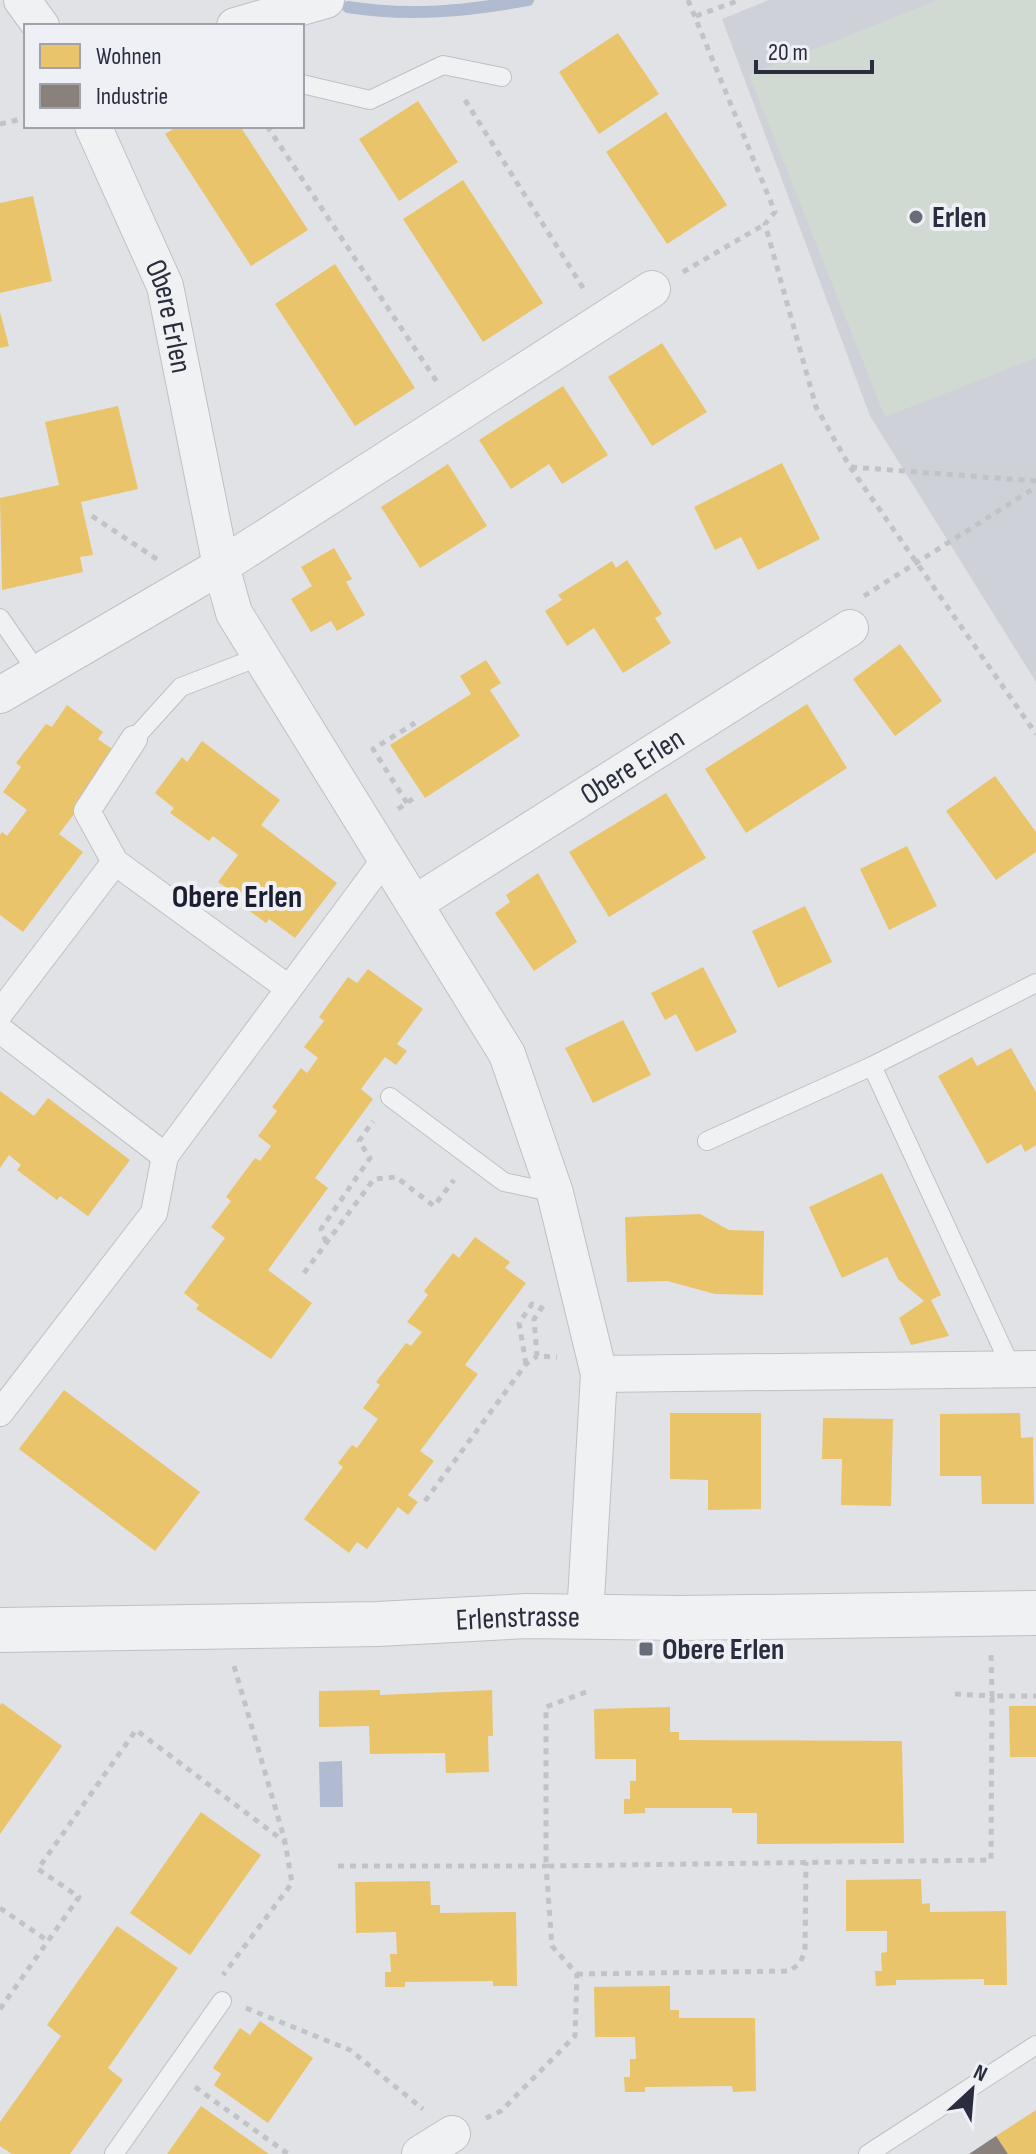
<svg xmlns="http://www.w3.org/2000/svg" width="1036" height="2154" font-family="'Sofia Sans Condensed',sans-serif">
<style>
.built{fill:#cfd1d9}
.green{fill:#d0d9d2}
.water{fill:#b0bad0}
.homes{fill:#e9c46a}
.industry{fill:#8a817c}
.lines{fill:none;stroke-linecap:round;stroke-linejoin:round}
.stream{stroke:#b0bad0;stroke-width:12}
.service-casing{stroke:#bfc0c4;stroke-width:20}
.pedestrian-casing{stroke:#bfc0c4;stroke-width:28}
.minor-casing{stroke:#bfc0c4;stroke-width:38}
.tertiary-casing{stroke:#bfc0c4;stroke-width:46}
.path{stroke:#c2c3c7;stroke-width:5;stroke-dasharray:6 6;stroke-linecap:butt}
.service{stroke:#f0f1f3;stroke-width:18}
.pedestrian{stroke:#f0f1f3;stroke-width:26}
.minor{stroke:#f0f1f3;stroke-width:36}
.tertiary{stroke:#f0f1f3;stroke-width:44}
.poi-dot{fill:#696c79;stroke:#eff0f6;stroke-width:3}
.labels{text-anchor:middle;stroke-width:8;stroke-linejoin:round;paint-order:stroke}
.poi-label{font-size:30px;font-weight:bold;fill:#292d3e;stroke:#eff0f6;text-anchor:start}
.street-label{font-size:30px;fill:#292d3e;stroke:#eff0f6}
.neighbourhood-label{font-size:32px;font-weight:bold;fill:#1b1e2f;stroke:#eff0f6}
</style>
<rect width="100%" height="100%" fill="#e1e2e6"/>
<!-- built -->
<polygon class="built" points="769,0 1036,0 1036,682 870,416 722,19"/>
<!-- green -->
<polygon class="green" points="938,0 1036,0 1036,358 885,417 749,75"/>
<!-- water -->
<polygon class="water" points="342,1761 343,1807 320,1807 319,1762"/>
<!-- homes -->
<g class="homes">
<polygon points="618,33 659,94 599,134 559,72"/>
<polygon points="418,101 458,162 399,201 359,139"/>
<polygon points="666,112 727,205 667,244 606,152"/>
<polygon points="178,126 240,126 308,230 251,266 165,134"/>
<polygon points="463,180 543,303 483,342 403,219"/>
<polygon points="33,196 52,281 0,293 0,203"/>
<polygon points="335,264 415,388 355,426 275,304"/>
<polygon points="0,312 9,346 0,348"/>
<polygon points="662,343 707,412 652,446 608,377"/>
<polygon points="563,386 608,455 562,484 549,464 511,489 479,440"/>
<polygon points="118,406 138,489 81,502 93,555 80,557 83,572 2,590 0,498 59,485 45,422"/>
<polygon points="782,463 820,539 758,570 741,537 715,550 694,507"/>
<polygon points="448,464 487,526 420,568 381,507"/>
<polygon points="334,548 352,579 346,582 365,615 337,631 331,621 311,632 291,599 312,586 301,567"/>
<polygon points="627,560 662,614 655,618 671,643 623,673 594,628 567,646 545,611 562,600 558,595 612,561 616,568"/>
<polygon points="900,644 942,701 895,736 853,679"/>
<polygon points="486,660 501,683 490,690 520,736 425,798 390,745 471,694 460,676"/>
<polygon points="807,704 847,768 746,833 705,769"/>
<polygon points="67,705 103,732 98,739 119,754 59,834 83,852 23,932 0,915 0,835 2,832 7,836 27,810 3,792 21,767 16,763 46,724 52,727"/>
<polygon points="202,741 280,800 261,825 337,883 295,938 269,919 266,923 232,898 235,894 218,882 238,855 213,836 209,841 170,813 174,808 155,793 182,757 187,762"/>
<polygon points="995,776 1036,832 1036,852 996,880 946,811"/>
<polygon points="666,793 706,858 609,917 569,852"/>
<polygon points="907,846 937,906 889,930 860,869"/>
<polygon points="538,873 577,942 534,971 495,913 510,902 506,895"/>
<polygon points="805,906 832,962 778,988 752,931"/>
<polygon points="703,967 737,1032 696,1052 676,1014 665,1020 651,993"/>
<polygon points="368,969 423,1009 397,1044 407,1051 396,1065 385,1057 361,1089 373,1099 315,1178 328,1188 268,1270 312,1303 271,1359 196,1309 199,1305 184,1293 225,1238 211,1227 231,1201 226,1197 255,1158 260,1161 271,1146 258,1136 277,1111 272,1107 301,1068 307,1073 318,1058 304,1047 324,1021 319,1017 348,977 357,983"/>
<polygon points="623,1020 651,1075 593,1103 565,1048"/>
<polygon points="1011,1048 1036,1092 1036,1145 1025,1152 1021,1144 987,1164 938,1076 972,1057 977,1066"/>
<polygon points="0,1091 34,1116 48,1098 130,1160 88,1216 60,1196 57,1200 17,1170 21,1165 9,1155 0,1168"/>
<polygon points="882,1173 941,1295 931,1300 949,1336 911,1345 899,1318 924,1301 898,1279 887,1257 842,1278 809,1207"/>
<polygon points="700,1214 729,1230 764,1231 763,1295 715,1294 667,1281 627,1282 625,1217"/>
<polygon points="475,1237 510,1262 505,1268 526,1283 465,1365 478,1374 420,1451 434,1461 408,1495 418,1502 408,1515 398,1507 367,1549 357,1542 349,1553 304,1519 343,1467 338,1463 352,1445 357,1448 378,1419 363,1408 380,1385 376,1382 406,1343 411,1346 422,1332 407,1322 428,1295 424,1291 453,1253 459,1258"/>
<polygon points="64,1390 200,1492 155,1551 19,1449"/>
<polygon points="670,1413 761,1413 761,1509 708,1510 708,1480 670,1479"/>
<polygon points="1020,1413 1021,1438 1033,1437 1034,1504 982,1504 981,1476 940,1476 940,1414"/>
<polygon points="823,1418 893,1419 891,1506 841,1505 842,1459 822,1459"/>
<polygon points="380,1690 380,1695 492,1690 493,1736 488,1736 489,1772 446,1773 445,1753 370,1754 369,1726 319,1727 319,1691"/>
<polygon points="2,1703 62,1746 0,1834 0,1705"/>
<polygon points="1009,1706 1036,1706 1036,1757 1010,1757"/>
<polygon points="670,1707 670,1732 679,1732 679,1740 902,1741 904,1843 757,1844 757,1813 732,1813 732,1808 645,1808 645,1813 624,1814 624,1799 630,1799 630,1781 636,1781 636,1759 595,1759 594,1709"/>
<polygon points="201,1812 261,1855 190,1955 130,1913"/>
<polygon points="921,1879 922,1904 930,1903 930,1912 1006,1911 1007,1985 984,1985 984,1979 896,1980 896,1985 876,1986 875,1971 882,1971 881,1953 887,1952 887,1931 846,1931 846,1880"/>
<polygon points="430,1881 431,1905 440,1905 440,1913 516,1912 517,1986 493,1986 493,1981 405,1982 405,1987 385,1987 385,1972 391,1972 390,1954 397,1954 396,1932 356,1933 355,1882"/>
<polygon points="117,1926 178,1968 108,2068 123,2080 70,2154 12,2154 0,2146 0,2122 61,2036 47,2025"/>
<polygon points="670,1986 670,2010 679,2010 679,2018 755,2018 756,2091 733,2092 732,2086 645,2087 645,2092 625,2092 624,2077 630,2077 630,2059 636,2059 635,2037 595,2037 594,1987"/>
<polygon points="260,2021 313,2058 268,2123 214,2085 221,2074 213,2068 240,2028 250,2035"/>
<polygon points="201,2106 269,2154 167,2154"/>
<polygon points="1036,2110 1036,2154 1008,2154 996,2136"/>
</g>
<!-- industry -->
<polygon class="industry" points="996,2136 1008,2154 969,2154"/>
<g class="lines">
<!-- stream -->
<path class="stream" d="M348,7C410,17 466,11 528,0"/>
<!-- service casing -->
<g class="service-casing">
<g id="service">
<polyline points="302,84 370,100 443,65 502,77"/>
<polyline points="0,618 38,673"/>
<polyline points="134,739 181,687 259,657"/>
<polyline points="390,1097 504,1182 555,1193"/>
<polyline points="707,1141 872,1066"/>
<polyline points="1012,1369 872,1066 1036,983"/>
<polyline points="114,2154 222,2001"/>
<polyline points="868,2154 1036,2045"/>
</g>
</g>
<!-- pedestrian casing -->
<g class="pedestrian-casing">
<g id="pedestrian">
<polyline points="115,862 287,987"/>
<polyline points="0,1013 115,862 87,811 134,739"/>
<polyline points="0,1030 165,1156 385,859"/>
<polyline points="0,1413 154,1213 165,1156"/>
</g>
</g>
<!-- minor casing -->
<g class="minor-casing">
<g id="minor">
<polyline points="22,0 41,26"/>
<polyline points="235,26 326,0"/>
<path id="s1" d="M93,126L165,286L221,566L234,613L507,1054L555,1193L599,1374L585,1617"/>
<polyline points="0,695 221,566 652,289"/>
<path id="s2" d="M414,904L850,628"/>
<polyline points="599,1374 1036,1369"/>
<polyline points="420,2154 452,2134"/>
</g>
</g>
<!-- tertiary casing -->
<g class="tertiary-casing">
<g id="tertiary">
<path id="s3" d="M0,1630L378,1624L527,1616L684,1618L1036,1613"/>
</g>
</g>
<!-- path -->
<g class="path">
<polyline points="688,0 775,212 765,224 816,407 850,467 1036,734"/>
<polyline points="696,16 740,0"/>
<polyline points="465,100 585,291"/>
<polyline points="0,124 26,118"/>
<polyline points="267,126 439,385"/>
<polyline points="683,272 765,224"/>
<polyline points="851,467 1036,481"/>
<polyline points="92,516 158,560"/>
<polyline points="864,596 1036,487"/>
<polyline points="407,803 373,749 415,723"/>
<polyline points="398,809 414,798"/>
<polyline points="326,1242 321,1229 370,1158 359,1141 373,1121"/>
<polyline points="304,1273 374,1179 396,1177 434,1206 454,1180"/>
<polyline points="543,1306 534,1319 537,1356 557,1357"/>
<polyline points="526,1364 519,1323 532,1304 541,1309"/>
<polyline points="425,1501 526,1364 537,1356"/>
<polyline points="234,1666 285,1841"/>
<polyline points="586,1692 546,1707 546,1866 991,1860 992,1696 1036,1696"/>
<polyline points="955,1694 992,1696 991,1654"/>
<polyline points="338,1866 546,1866 552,1946 577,1974 575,2036 501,2111 484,2119"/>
<polyline points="0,1908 48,1941"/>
<polyline points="577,1974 790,1971 800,1963 805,1951 806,1862"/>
<polyline points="246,2008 350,2050 423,2109"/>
<polyline points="0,2009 79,1897 38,1869 136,1730 285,1842 292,1883 223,1975"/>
<polyline points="195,2087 288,2154"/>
</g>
<!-- service -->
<use href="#service" class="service"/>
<!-- pedestrian -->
<use href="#pedestrian" class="pedestrian"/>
<!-- minor -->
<use href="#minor" class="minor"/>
<!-- tertiary -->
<use href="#tertiary" class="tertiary"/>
</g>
<!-- markers -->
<g class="poi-dot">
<circle cx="916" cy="217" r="8"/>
<rect x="638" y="1641" width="16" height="16" rx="4"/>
</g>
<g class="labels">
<!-- poi labels -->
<g class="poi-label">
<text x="932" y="227">Erlen</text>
<text x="662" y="1659">Obere Erlen</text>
</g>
<!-- street labels -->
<g class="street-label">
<text dy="10" stroke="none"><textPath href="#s1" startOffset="206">Obere Erlen</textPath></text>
<text dy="10" stroke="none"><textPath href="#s2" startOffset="258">Obere Erlen</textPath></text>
<text dy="10" stroke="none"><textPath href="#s3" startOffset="518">Erlenstrasse</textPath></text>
</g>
<!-- neighbourhood labels -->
<g class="neighbourhood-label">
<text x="237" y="907">Obere Erlen</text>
</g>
</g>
<!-- legend -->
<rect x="24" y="24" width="280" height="104" fill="#eff0f6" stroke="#a0a2ac" stroke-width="2"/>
<rect x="40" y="44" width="40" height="24" fill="#e9c46a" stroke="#a0a2ac" stroke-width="2"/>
<text x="96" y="64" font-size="24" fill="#292d3e">Wohnen</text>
<rect x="40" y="84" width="40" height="24" fill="#8a817c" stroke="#a0a2ac" stroke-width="2"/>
<text x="96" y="104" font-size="24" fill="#292d3e">Industrie</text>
<!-- north arrow -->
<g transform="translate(972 2090) rotate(26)" stroke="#eff0f6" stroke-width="6" paint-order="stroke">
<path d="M0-6L14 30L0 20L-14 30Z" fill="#292d3e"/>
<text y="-12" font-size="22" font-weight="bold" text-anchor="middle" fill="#292d3e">N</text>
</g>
<!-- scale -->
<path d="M756 60v12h116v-12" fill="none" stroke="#292d3e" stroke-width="4"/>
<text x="768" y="60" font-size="24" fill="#292d3e" stroke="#eff0f6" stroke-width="6" paint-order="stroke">20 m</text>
</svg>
